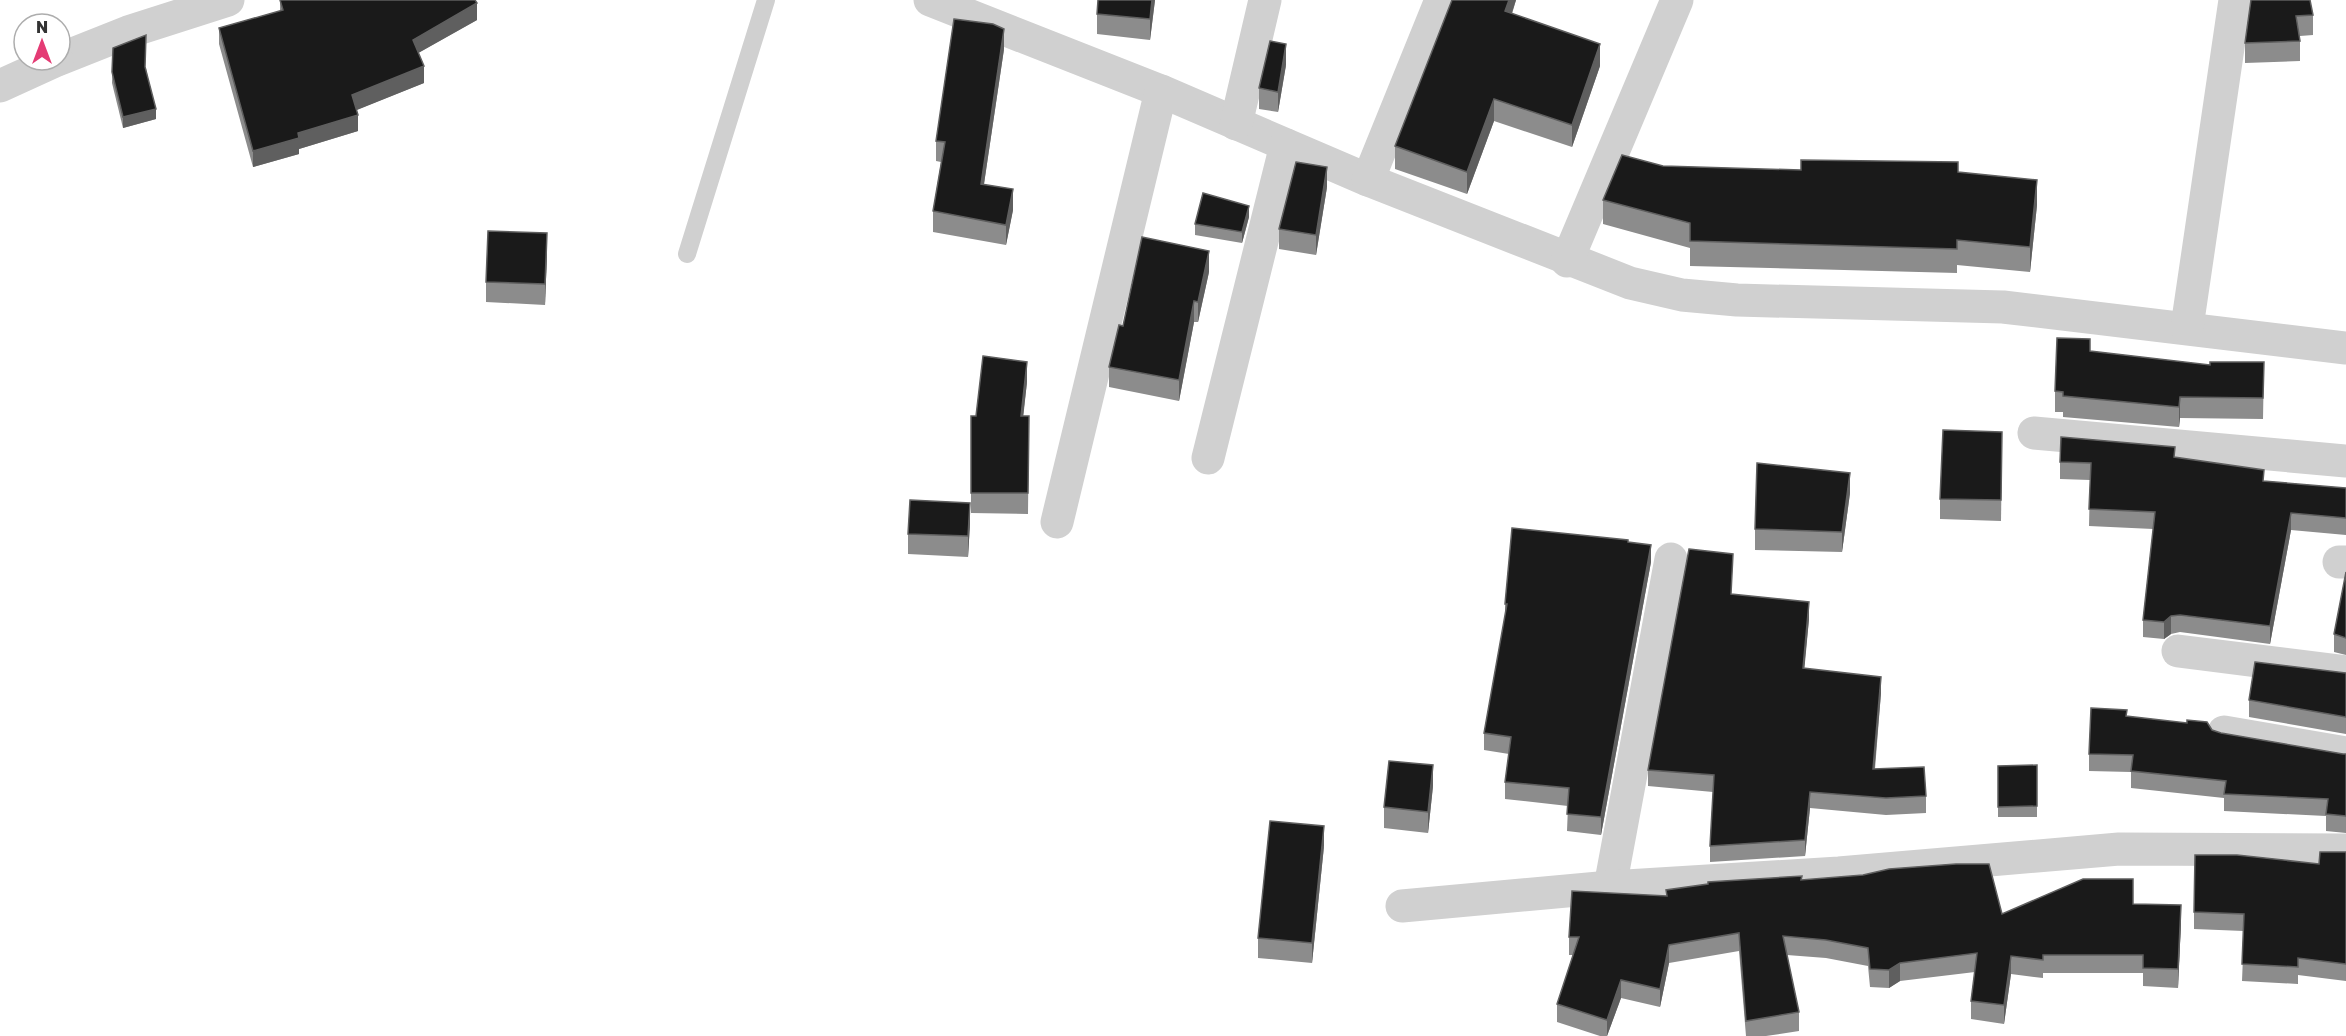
<svg xmlns="http://www.w3.org/2000/svg" width="2346" height="1036" font-family="'Golos Text',sans-serif">
<style>
.lines{fill:none;stroke-linecap:round;stroke-linejoin:round}
.lane{stroke:#d0d0d0;stroke-width:18}
.street{stroke:#d0d0d0;stroke-width:33}
.wall{fill:#8c8c8c}
.shaded-wall{fill:#5f5f5f}
.building{fill:#1a1a1a;stroke:#5f5f5f;stroke-width:1.5}
</style>
<rect width="100%" height="100%" fill="#fff"/>
<g class="lines">
<!-- lane -->
<polyline class="lane" points="687,254 766,0"/>
<!-- street -->
<g class="street">
<polyline points="930,0 1161,91 1368,180 1630,283 1682,295 1737,300 2003,307 2346,348"/>
<polyline points="60,59 128,32 228,0"/>
<polyline points="0,86 57,60"/>
<polyline points="1236,124 1265,0"/>
<polyline points="1368,180 1441,0"/>
<polyline points="1567,261 1677,0"/>
<polyline points="2187,327 2235,0"/>
<polyline points="2034,433 2346,461"/>
<polyline points="1208,458 1286,145"/>
<polyline points="1057,522 1161,91"/>
<polyline points="2339,562 2346,562"/>
<polyline points="2178,651 2346,672"/>
<polyline points="2224,732 2346,753"/>
<polyline points="1610,887 1671,559"/>
<polyline points="1402,906 1610,887 1839,873 2119,849 2346,850"/>
</g>
</g>
<!-- wall -->
<g class="wall">
<polygon points="280,0 477,3 477,20 418,53 424,83 356,110 358,131 299,149 299,154 253,167 219,44 219,28 280,11"/>
<polygon points="1098,0 1155,0 1150,40 1097,34 1097,14"/>
<polygon points="1452,0 1516,0 1512,14 1600,66 1572,147 1494,121 1467,194 1395,169 1395,146"/>
<polygon points="2251,0 2313,15 2313,35 2300,36 2300,61 2245,63 2245,43"/>
<polygon points="113,48 146,68 156,119 123,128 112,83"/>
<polygon points="1004,49 984,184 1013,210 1006,245 933,232 933,211 941,162 936,161 936,141"/>
<polygon points="1286,65 1278,112 1259,109 1259,88"/>
<polygon points="1801,170 1958,172 2037,205 2030,272 1957,265 1957,273 1690,266 1690,248 1603,224 1603,200"/>
<polygon points="1327,187 1316,255 1279,249 1279,229"/>
<polygon points="1249,217 1242,243 1195,235 1195,224"/>
<polygon points="547,254 545,305 486,302 486,282"/>
<polygon points="1209,272 1198,322 1194,322 1179,401 1109,387 1109,367 1123,326"/>
<polygon points="2090,351 2210,365 2264,362 2263,419 2180,418 2179,427 2063,417 2063,412 2055,412 2055,391"/>
<polygon points="1027,382 1023,416 1029,416 1028,514 971,513 971,416 976,416"/>
<polygon points="2002,453 2001,521 1940,519 1940,499"/>
<polygon points="2175,458 2264,481 2346,488 2346,535 2291,530 2270,644 2180,632 2171,634 2164,639 2143,637 2143,620 2153,529 2089,526 2090,480 2060,479 2060,462"/>
<polygon points="1850,493 1842,552 1755,550 1755,529"/>
<polygon points="970,524 968,557 908,554 908,534"/>
<polygon points="1628,542 1651,562 1601,835 1567,831 1568,806 1505,799 1505,782 1509,754 1484,750 1484,733 1505,619 1505,604"/>
<polygon points="2346,572 2346,655 2334,652 2334,634"/>
<polygon points="1732,594 1809,619 1804,668 1881,693 1875,769 1926,796 1926,813 1886,815 1810,808 1805,856 1710,862 1710,846 1713,792 1648,786 1648,770"/>
<polygon points="2346,673 2346,734 2249,717 2249,700"/>
<polygon points="2127,716 2212,730 2221,733 2343,754 2346,754 2346,833 2326,831 2326,816 2224,811 2224,798 2131,788 2131,772 2089,771 2089,754"/>
<polygon points="2037,765 2037,817 1998,817 1998,766"/>
<polygon points="1433,786 1428,833 1384,828 1384,807"/>
<polygon points="1324,846 1312,963 1258,958 1258,938"/>
<polygon points="2346,852 2346,981 2298,975 2298,984 2242,981 2244,931 2194,929 2194,912 2319,864"/>
<polygon points="1802,880 2002,914 2133,904 2181,923 2178,988 2143,986 2143,973 2043,973 2043,978 2011,974 2004,1024 1971,1019 1971,1001 1975,972 1900,981 1889,988 1870,987 1868,966 1826,958 1787,955 1799,1012 1799,1031 1766,1036 1746,1036 1739,951 1669,963 1660,1007 1621,998 1607,1036 1600,1036 1557,1022 1557,1004 1573,955 1569,955 1569,937 1666,896 1666,890"/>
</g>
<!-- shaded-wall -->
<g class="shaded-wall">
<polygon points="1152,0 1155,0 1150,40 1150,19"/>
<polygon points="1509,0 1516,0 1505,34 1505,11"/>
<polygon points="477,3 477,20 413,56 413,40"/>
<polygon points="1004,29 1004,49 981,204 981,184"/>
<polygon points="1286,44 1286,65 1278,112 1278,92"/>
<polygon points="1600,44 1600,66 1572,147 1572,125"/>
<polygon points="424,66 424,83 352,112 352,95"/>
<polygon points="1494,99 1494,121 1467,194 1467,172"/>
<polygon points="156,109 156,119 123,128 123,117"/>
<polygon points="358,115 358,131 299,149 299,154 253,167 253,151 298,133"/>
<polygon points="1327,167 1327,187 1316,255 1316,235"/>
<polygon points="2037,180 2037,205 2030,272 2030,247"/>
<polygon points="1013,189 1013,210 1006,245 1006,225"/>
<polygon points="1249,206 1249,217 1242,243 1242,232"/>
<polygon points="547,233 547,254 545,305 545,284"/>
<polygon points="1209,251 1209,272 1198,322 1198,302"/>
<polygon points="1194,301 1194,322 1179,401 1179,380"/>
<polygon points="1027,362 1027,382 1021,437 1021,416"/>
<polygon points="2180,397 2180,418 2179,427 2179,407"/>
<polygon points="1850,473 1850,493 1842,552 1842,532"/>
<polygon points="970,503 970,524 968,557 968,536"/>
<polygon points="2291,513 2291,530 2270,644 2270,626"/>
<polygon points="1651,545 1651,562 1601,835 1601,817"/>
<polygon points="1809,602 1809,619 1803,684 1803,668"/>
<polygon points="2171,616 2171,634 2164,639 2164,622"/>
<polygon points="1881,677 1881,693 1873,786 1873,769"/>
<polygon points="1433,765 1433,786 1428,833 1428,812"/>
<polygon points="1810,792 1810,808 1805,856 1805,840"/>
<polygon points="1324,826 1324,846 1312,963 1312,943"/>
<polygon points="2181,905 2181,923 2178,988 2178,969"/>
<polygon points="1669,945 1669,963 1660,1007 1660,989"/>
<polygon points="2011,956 2011,974 2004,1024 2004,1005"/>
<polygon points="1900,963 1900,981 1889,988 1889,970"/>
<polygon points="1621,980 1621,998 1607,1036 1607,1020"/>
</g>
<!-- building -->
<g class="building">
<polygon points="280,0 475,0 477,3 413,40 424,66 352,95 358,115 298,133 299,138 253,151 219,28 283,10"/>
<polygon points="1098,0 1152,0 1150,19 1097,14"/>
<polygon points="1452,0 1509,0 1505,11 1600,44 1572,125 1494,99 1467,172 1395,146"/>
<polygon points="2251,0 2310,0 2313,15 2296,16 2300,41 2245,43"/>
<polygon points="954,19 993,24 1004,29 981,184 1013,189 1006,225 933,211 945,142 936,141"/>
<polygon points="146,35 145,67 156,109 123,117 112,72 113,48"/>
<polygon points="1270,41 1286,44 1278,92 1259,88"/>
<polygon points="1622,155 1663,166 1801,170 1801,160 1958,162 1958,172 2037,180 2030,247 1957,240 1957,249 1690,241 1690,223 1603,200"/>
<polygon points="1296,162 1327,167 1316,235 1279,229"/>
<polygon points="1203,193 1249,206 1242,232 1195,224"/>
<polygon points="488,231 547,233 545,284 486,282"/>
<polygon points="1142,237 1209,251 1198,302 1194,301 1179,380 1109,367 1119,325 1123,326"/>
<polygon points="2057,338 2090,339 2090,351 2210,365 2210,362 2264,362 2263,398 2180,397 2179,407 2063,396 2063,392 2055,391"/>
<polygon points="983,356 1027,362 1021,416 1029,416 1028,493 971,493 971,416 976,416"/>
<polygon points="1943,430 2002,432 2001,500 1940,499"/>
<polygon points="2061,437 2175,447 2174,457 2264,470 2263,481 2346,488 2346,518 2291,513 2270,626 2180,615 2171,616 2164,622 2143,620 2155,512 2089,509 2091,463 2060,462"/>
<polygon points="1757,463 1850,473 1842,532 1755,529"/>
<polygon points="910,500 970,503 968,536 908,534"/>
<polygon points="1512,528 1628,540 1628,542 1651,545 1601,817 1567,814 1569,788 1505,782 1511,737 1484,733 1507,604 1505,604"/>
<polygon points="1689,549 1733,554 1731,594 1809,602 1803,668 1881,677 1873,769 1924,767 1926,796 1886,798 1810,792 1805,840 1710,846 1714,775 1648,770"/>
<polygon points="2346,572 2346,638 2334,634"/>
<polygon points="2255,662 2346,673 2346,717 2249,700"/>
<polygon points="2091,708 2127,710 2126,716 2187,723 2187,720 2207,722 2212,730 2221,733 2343,754 2346,754 2346,816 2326,814 2328,799 2224,794 2226,781 2131,771 2133,755 2089,754"/>
<polygon points="1389,761 1433,765 1428,812 1384,807"/>
<polygon points="2037,765 2037,806 1998,807 1998,766"/>
<polygon points="1270,821 1324,826 1312,943 1258,938"/>
<polygon points="2320,852 2346,852 2346,964 2298,958 2298,967 2242,964 2244,914 2194,912 2195,855 2237,855 2319,864"/>
<polygon points="1956,864 1989,864 2002,914 2083,879 2133,879 2133,904 2181,905 2178,969 2143,968 2143,955 2043,955 2043,960 2011,956 2004,1005 1971,1001 1977,953 1900,963 1889,970 1870,969 1868,948 1826,940 1783,936 1799,1012 1746,1021 1739,933 1669,945 1660,989 1621,980 1607,1020 1557,1004 1579,937 1569,937 1572,891 1667,896 1666,890 1708,884 1708,882 1802,876 1801,880 1863,875 1889,869"/>
</g>
<!-- north arrow -->
<g transform="translate(42 42)"><circle r="28" fill="#ffffff" stroke="#adadad" stroke-width="1.5"/>
<path d="M0-4.5L10 22L0 15L-10 22Z" fill="#e43b74"/>
<text y="-9" font-size="16" font-weight="bold" text-anchor="middle" fill="#333333">N</text>
</g>
</svg>
